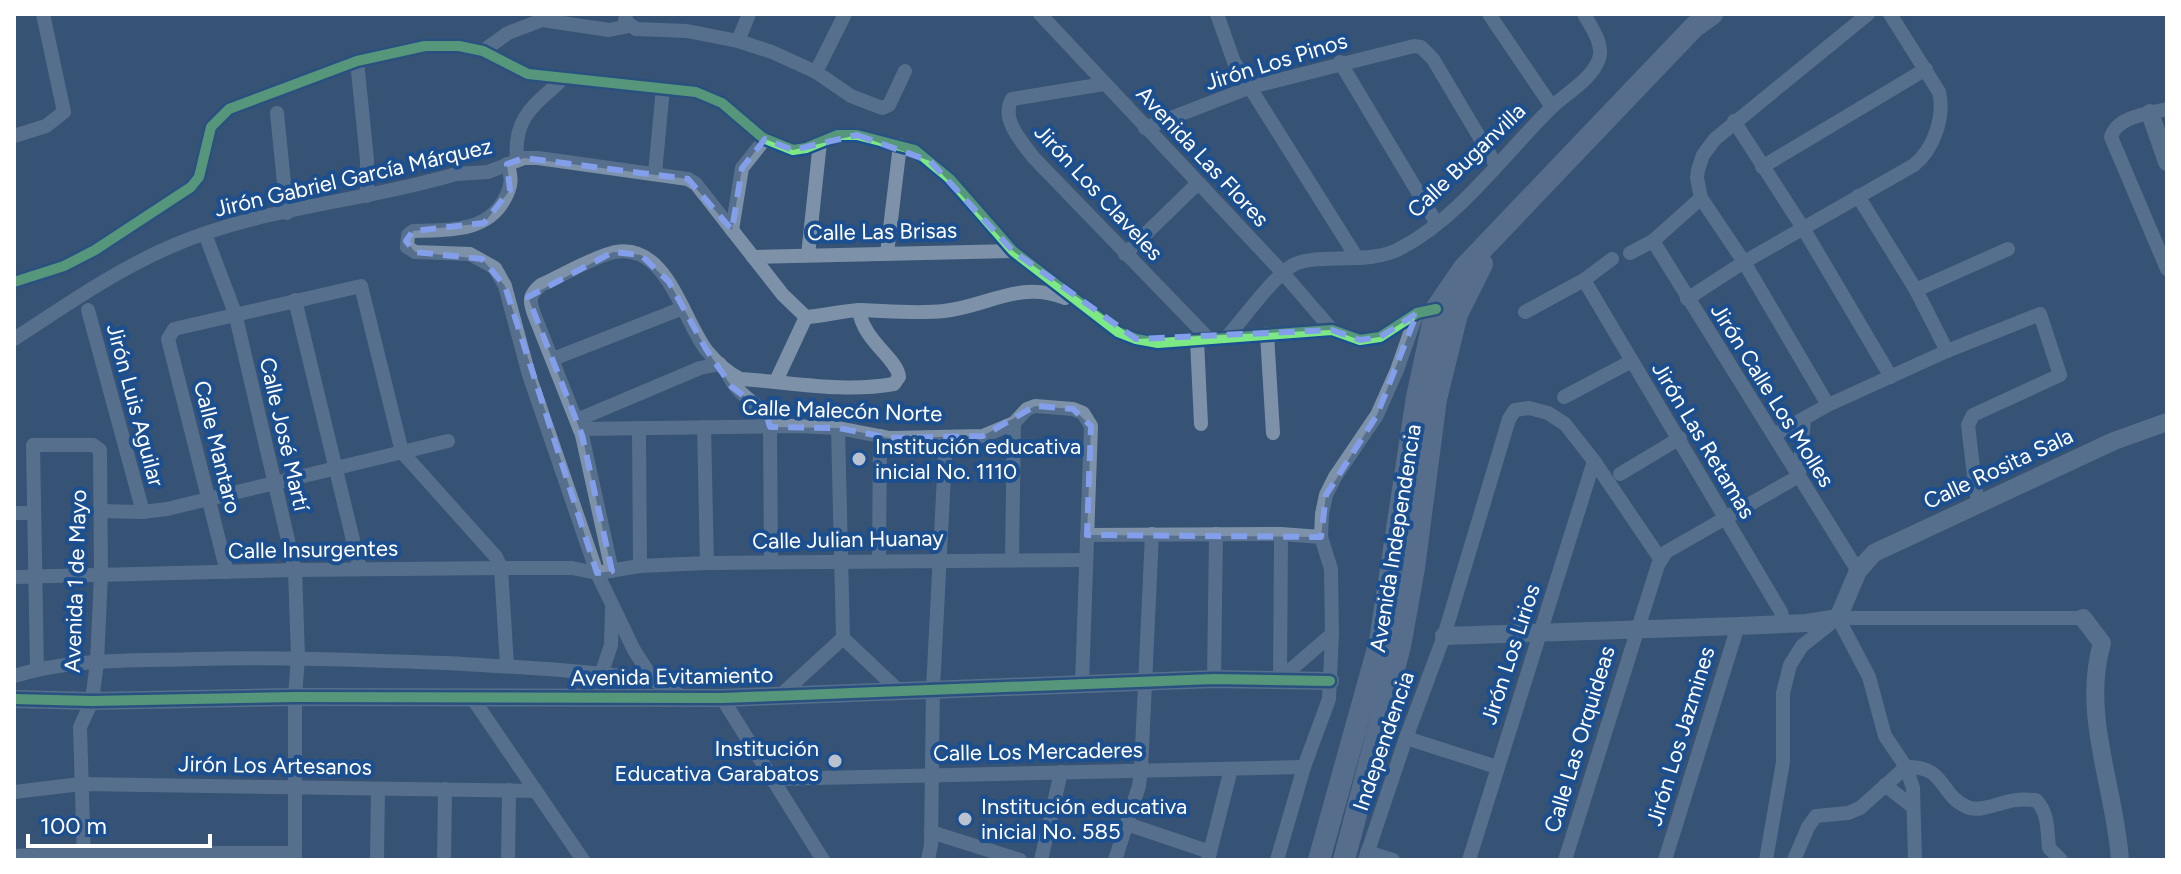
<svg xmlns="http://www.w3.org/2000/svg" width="2181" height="874" font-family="Figtree,sans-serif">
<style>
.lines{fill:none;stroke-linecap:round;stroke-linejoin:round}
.minor{stroke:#7d92a8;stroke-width:14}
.tertiary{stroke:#7d92a8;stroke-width:18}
.primary{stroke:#7d8ea7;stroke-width:22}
.cycleway-casing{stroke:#1b4f8f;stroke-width:15}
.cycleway{stroke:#7ce984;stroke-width:10}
.marked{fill:none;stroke:#839eea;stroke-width:6;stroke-dasharray:16 10;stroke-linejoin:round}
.poi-dot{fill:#b9c2ce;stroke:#1b4f8f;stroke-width:3}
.labels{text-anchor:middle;stroke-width:8;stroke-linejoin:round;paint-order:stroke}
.street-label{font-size:22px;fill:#fff;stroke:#1b4f8f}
.poi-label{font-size:22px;fill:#fff;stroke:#1b4f8f;text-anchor:start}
</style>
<rect width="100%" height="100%" fill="#365274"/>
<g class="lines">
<!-- minor -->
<g class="minor">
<polyline points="626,14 625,21 636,29 687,31 738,41 772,52 816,72 851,96 882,108 889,105 905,71"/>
<polyline points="1040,14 1283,273 1332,330"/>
<polyline points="1217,14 1234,62 1357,258"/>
<polyline points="1489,14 1552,107"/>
<polyline points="738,41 749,14"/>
<polyline points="483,51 508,33 542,20 609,30 629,26"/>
<polyline points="357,61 367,160 367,196"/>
<polyline points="1340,62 1437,224"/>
<polyline points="816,72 845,14"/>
<path d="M1104,84L1012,99C1000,119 1022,142 1034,158L1209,339"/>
<path d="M2167,109C2148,114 2117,116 2111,137L2167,269"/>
<polyline points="277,113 287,213"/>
<polyline points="1734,121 1803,228 1891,377"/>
<polyline points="1145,128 1251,87 1414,46 1421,47 1433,59 1496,165"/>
<polyline points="14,136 46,126 64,112 43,14"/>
<path d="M517,160C513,116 535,105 564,78"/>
<path d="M507,164C513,178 511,188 504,200C486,233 446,230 413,231L408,235L407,247L415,252L470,254L495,268L505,286L529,375L597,573L634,650L653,680L685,698"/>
<polyline points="1762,167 1926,69"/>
<polyline points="655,173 663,88"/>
<polyline points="1858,196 1916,290 1947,351"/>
<polyline points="732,230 742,168 765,139"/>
<polyline points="205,234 235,313 295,570 298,657 295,697 295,860"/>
<polyline points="1653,241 1858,571"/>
<polyline points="887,253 900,145"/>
<polyline points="1630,253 1653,241 1701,198"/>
<polyline points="1125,254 1197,184"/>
<polyline points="808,255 820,142"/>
<polyline points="753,257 1013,251"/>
<polyline points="1584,280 1781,612 1784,623"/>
<polyline points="14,282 64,266 95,250 191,187 199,177 211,127 229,109 357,61 425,46 459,46 483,51 528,74 696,92 722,103 763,138 793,150 806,148 838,135 857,135 915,150 950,179 1013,251 1118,332 1136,339 1158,343 1332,330 1360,340 1380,337 1417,313 1436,309"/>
<polyline points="1916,290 2008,249"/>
<path d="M1687,299L1744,262L1914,165C1934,149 1945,116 1939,92L1890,14"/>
<polyline points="295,300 360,569"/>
<polyline points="88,310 143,512"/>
<polyline points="1525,312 1584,280 1612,259"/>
<path d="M806,317C825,316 844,310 862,310C889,311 916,314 944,311C988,306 1020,280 1065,298"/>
<polyline points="1267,334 1273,433"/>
<path d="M1227,337C1244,318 1273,277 1293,265C1318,252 1370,266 1401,248C1461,216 1504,154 1552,107C1567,93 1592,79 1599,59C1604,44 1591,27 1584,14"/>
<path d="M14,339C65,306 116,270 172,246C261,207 363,202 456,174L488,172L524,158H538L688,179L696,184L783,295L806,317"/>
<polyline points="1197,340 1201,424"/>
<polyline points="553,359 683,308"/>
<path d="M727,371C737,400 762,400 770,427L771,562"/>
<polyline points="776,381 806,317"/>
<polyline points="1564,397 1630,362"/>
<polyline points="1828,405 1744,262 1701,198 1697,178 1698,170 1703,155 1715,139 1868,14"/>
<polyline points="577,420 700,368 720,364"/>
<polyline points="704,427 707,563"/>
<polyline points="639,428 640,566"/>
<polyline points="838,428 843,638 897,689"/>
<polyline points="580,429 795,426 838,428 890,438 983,436 1014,423 1027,409 1035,406 1073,409 1083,413 1091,426 1082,683"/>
<polyline points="1774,435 1828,405 1947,351 2040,314 2060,375 1973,415 1968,425 1976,492 1980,504"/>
<polyline points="1620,474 1680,438"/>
<polyline points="101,511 143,512 167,509 448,441"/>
<polyline points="14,513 34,513"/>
<polyline points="1087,535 1281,534 1321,537"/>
<polyline points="1012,560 1014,423"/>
<polyline points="879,561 880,436"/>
<path d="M612,571L582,435L534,314C529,300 529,295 541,285C561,276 595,256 615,252C667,242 683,321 707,351C716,362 727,372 740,379C792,382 842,393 894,384L899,377C898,359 863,341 859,310"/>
<polyline points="227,572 168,339 174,329 361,286 402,452 496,557 501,568 507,666"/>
<polyline points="14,577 295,570 501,568 572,568 597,573 640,566 707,563 1085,560"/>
<polyline points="1838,618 1869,677 1885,736 1906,767 1913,788 1915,860"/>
<polyline points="1838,618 2083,618"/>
<polyline points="37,669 33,445 93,445 100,450 101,575 97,662 92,701 80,727 84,860"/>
<polyline points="602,672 611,645 612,608"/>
<path d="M14,676C72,658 135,661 196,659C280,657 363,660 446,663C516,667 585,670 653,680"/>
<polyline points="1214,679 1216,534"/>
<polyline points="1280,679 1281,534"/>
<polyline points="1280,679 1332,634"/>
<polyline points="782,694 843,638"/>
<polyline points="722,698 823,860"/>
<polyline points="473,699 583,860"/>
<polyline points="1406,738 1497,767"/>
<path d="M1906,767C1947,766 1938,794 1967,807C1981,813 2002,801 2017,800C2023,799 2030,800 2036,800C2049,814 2047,830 2049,848L2061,860"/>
<polyline points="773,779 1304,767"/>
<polyline points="1885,785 1913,807"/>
<polyline points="14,792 81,784 536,791"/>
<polyline points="1127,824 1210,852"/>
<polyline points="931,832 1020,860"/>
<polyline points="1367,852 1393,860"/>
<polyline points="14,856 84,853 295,853"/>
<polyline points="377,860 378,789"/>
<polyline points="444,860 445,789"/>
<polyline points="508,860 509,790"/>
<polyline points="928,860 931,845 933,689 946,437"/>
<polyline points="1041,860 1061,772"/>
<polyline points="1115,860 1139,786 1141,770 1152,534"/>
<polyline points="1208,860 1231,769"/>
<polyline points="1277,860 1304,767 1329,699 1332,634 1331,569 1321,537 1322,514 1326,495 1335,477 1377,415 1397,370 1417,313"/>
<polyline points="1365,860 1406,738 1444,636 1509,419 1515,410 1529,408 1548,413 1565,424 1594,461 1661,560"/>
<polyline points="1469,860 1594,461"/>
<polyline points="1565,860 1658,565 1666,552 1799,476 1804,420"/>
<polyline points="1665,860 1738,626"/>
<polyline points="1766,860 1783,762 1783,693 1790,665 1802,646 1836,619"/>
<polyline points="1794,860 1808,827 1816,816 1848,813 1860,808 1906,767"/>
</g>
<!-- tertiary -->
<g class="tertiary">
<polyline points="2150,113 2167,162"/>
<path d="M2083,618L2102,643C2081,715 2115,787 2120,860"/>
<polyline points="1444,636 1738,626 1807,623 1838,618 1858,571 1874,553 2114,441 2167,422"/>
<polyline points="14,699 92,701 295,697 722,698 1214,679 1330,681"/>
</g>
<!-- primary -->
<g class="primary">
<polyline points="1319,860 1380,641 1417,397 1436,309 1464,268 1694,27 1712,14"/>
<polyline points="1344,860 1400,646 1414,568 1436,399 1457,314 1482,264"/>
</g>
<!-- cycleway casing -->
<g class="cycleway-casing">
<g id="cycleway">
<polyline points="14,282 64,266 95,250 191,187 199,177 211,127 229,109 357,61 425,46 459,46 483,51 528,74 696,92 722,103 763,138 793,150 806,148 838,135 857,135 915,150 950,179 1013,251 1118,332 1136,339 1158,343 1332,330 1360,340 1380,337 1417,313 1436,309"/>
<polyline points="14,699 92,701 295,697 722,698 1214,679 1330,681"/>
</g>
</g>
<!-- cycleway -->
<use href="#cycleway" class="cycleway"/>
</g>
<!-- marked area -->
<path d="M0 0H2181V874H0ZM857,135L930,161L1013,251L1136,339L1332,330L1360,340L1380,337L1417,313L1377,415L1326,495L1321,537L1087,535L1091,426L1073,409L1035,406L983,436L890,438L838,428L770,427L766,413L732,387L706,349L669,282L641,255L613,252L528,297L582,435L612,571L597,573L505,286L482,259L415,252L406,241L413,231L484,223L510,190L507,164L524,158L688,179L732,230L742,168L765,139L793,150Z" fill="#365274" fill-opacity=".55" fill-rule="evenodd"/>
<path class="marked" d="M857,135L930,161L1013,251L1136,339L1332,330L1360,340L1380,337L1417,313L1377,415L1326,495L1321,537L1087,535L1091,426L1073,409L1035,406L983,436L890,438L838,428L770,427L766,413L732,387L706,349L669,282L641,255L613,252L528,297L582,435L612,571L597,573L505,286L482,259L415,252L406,241L413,231L484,223L510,190L507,164L524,158L688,179L732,230L742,168L765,139L793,150Z"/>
<!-- markers -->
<g class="poi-dot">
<circle cx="859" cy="459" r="8"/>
<circle cx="835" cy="761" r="8"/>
<circle cx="965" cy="819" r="8"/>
</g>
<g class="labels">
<!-- street labels -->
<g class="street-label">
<text transform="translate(1276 61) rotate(-17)" y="8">Jirón Los Pinos</text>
<text transform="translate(1203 156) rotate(47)" y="8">Avenida Las Flores</text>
<text transform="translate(1466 160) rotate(-44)" y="8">Calle Buganvilla</text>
<text transform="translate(353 177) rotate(-13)" y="8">Jirón Gabriel García Márquez</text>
<text transform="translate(1099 192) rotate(47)" y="8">Jirón Los Claveles</text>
<text transform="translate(882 231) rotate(-1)" y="8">Calle Las Brisas</text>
<text transform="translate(1773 395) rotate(58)" y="8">Jirón Calle Los Molles</text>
<text transform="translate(136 405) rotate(75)" y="8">Jirón Luis Aguilar</text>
<text transform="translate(842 410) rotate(2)" y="8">Calle Malecón Norte</text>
<text transform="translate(285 434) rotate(77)" y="8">Calle José Martí</text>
<text transform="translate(1704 440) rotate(59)" y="8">Jirón Las Retamas</text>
<text transform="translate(218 447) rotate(76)" y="8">Calle Mantaro</text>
<text transform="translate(1998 468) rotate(-25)" y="8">Calle Rosita Sala</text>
<text transform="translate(1395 538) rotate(-81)" y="8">Avenida Independencia</text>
<text transform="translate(848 539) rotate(-1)" y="8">Calle Julian Huanay</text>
<text transform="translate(313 549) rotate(-1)" y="8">Calle Insurgentes</text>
<text transform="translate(75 581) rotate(-88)" y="8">Avenida 1 de Mayo</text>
<text transform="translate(1510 654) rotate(-72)" y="8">Jirón Los Lirios</text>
<text transform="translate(672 676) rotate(-1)" y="8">Avenida Evitamiento</text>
<text transform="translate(1680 736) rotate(-73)" y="8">Jirón Los Jazmines</text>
<text transform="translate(1579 739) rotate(-73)" y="8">Calle Las Orquideas</text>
<text transform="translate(1383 741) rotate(-71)" y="8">Independencia</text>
<text transform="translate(1038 751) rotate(-1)" y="8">Calle Los Mercaderes</text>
<text transform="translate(275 765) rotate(1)" y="8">Jirón Los Artesanos</text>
</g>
<!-- poi labels -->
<g class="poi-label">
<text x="875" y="454">Institución educativa<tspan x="875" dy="25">inicial No. 1110</tspan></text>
<text x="819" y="756" text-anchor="end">Institución<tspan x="819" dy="25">Educativa Garabatos</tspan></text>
<text x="981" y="814">Institución educativa<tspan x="981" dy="25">inicial No. 585</tspan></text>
</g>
</g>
<!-- border -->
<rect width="2181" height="874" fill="none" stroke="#ffffff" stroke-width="32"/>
<!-- scale -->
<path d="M28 834v12h182v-12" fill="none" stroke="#ffffff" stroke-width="4"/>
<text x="40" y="834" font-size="24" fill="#ffffff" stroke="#1b4f8f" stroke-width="6" paint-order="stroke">100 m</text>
</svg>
